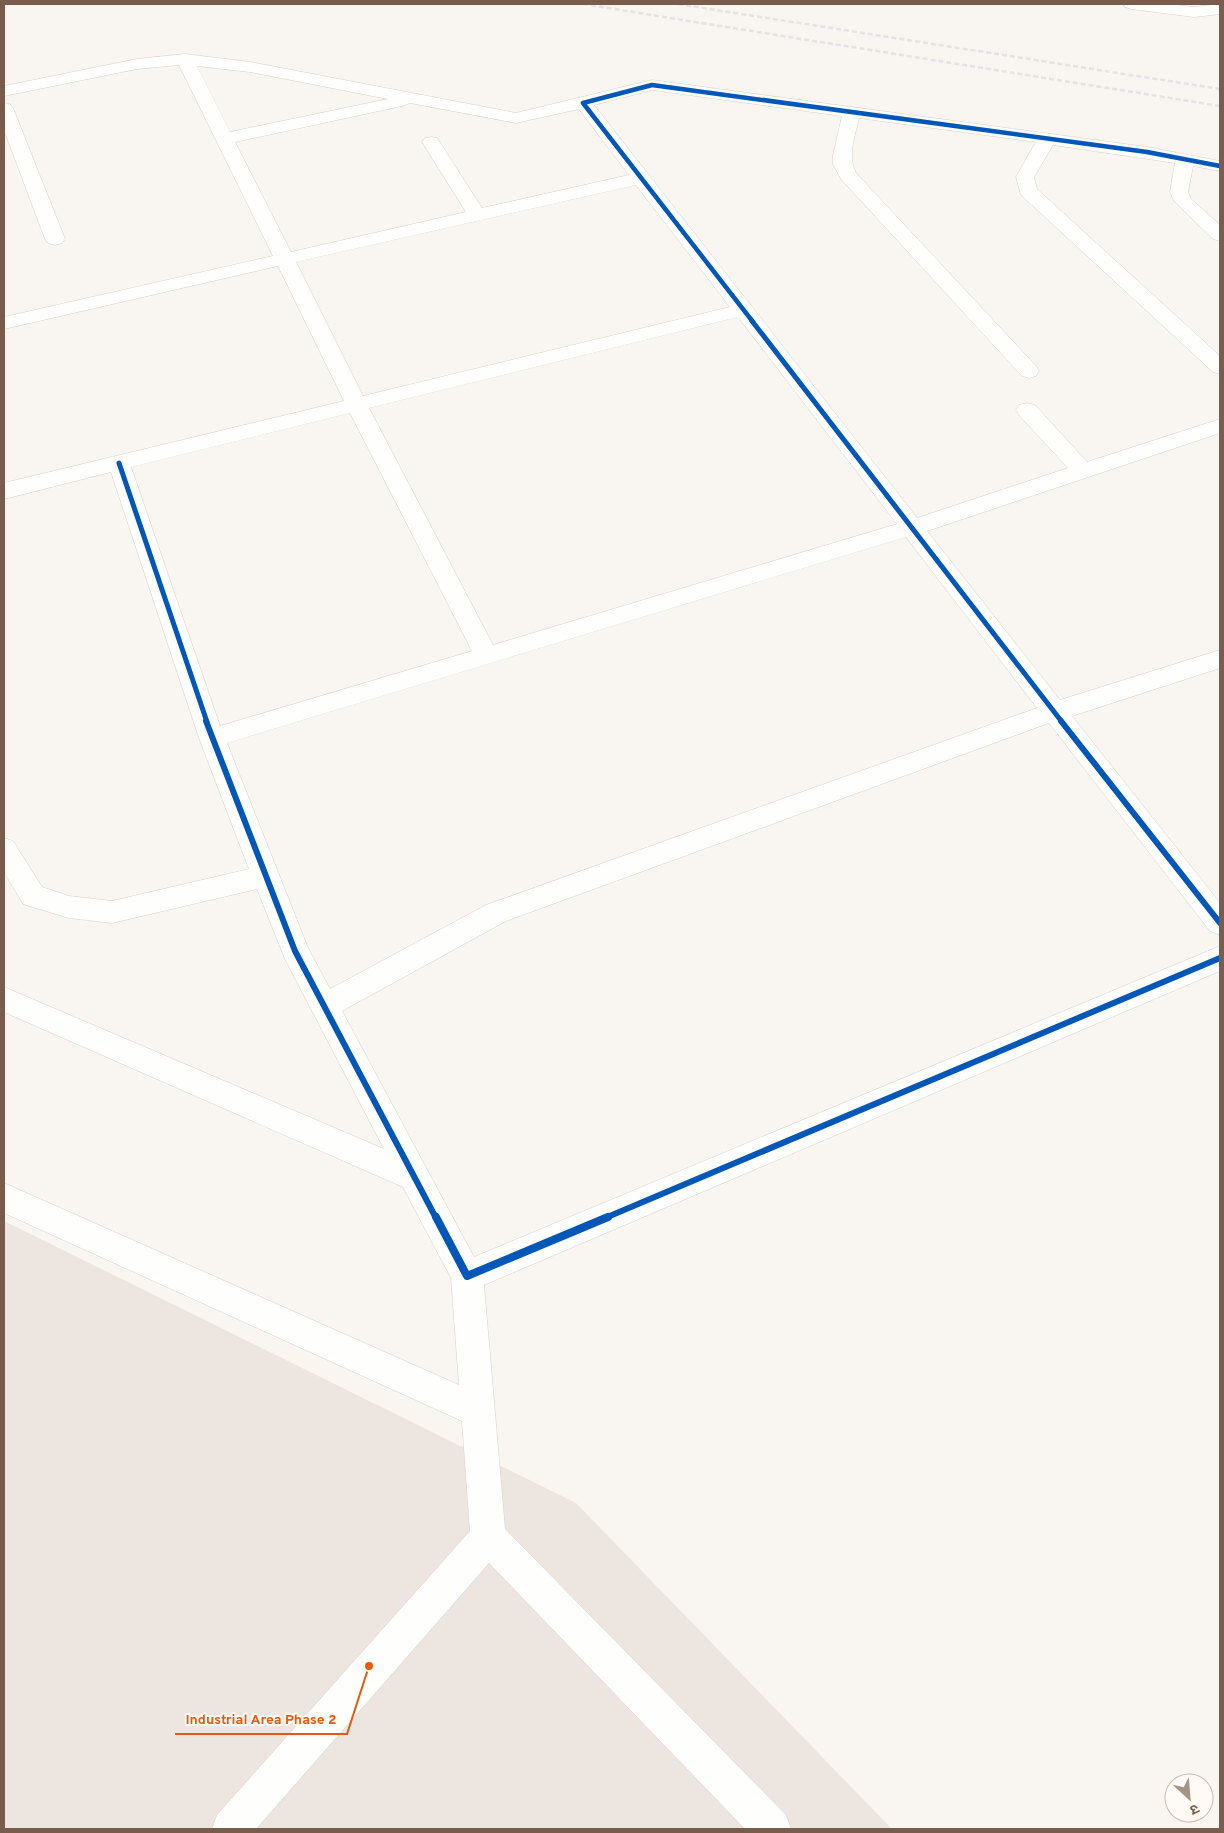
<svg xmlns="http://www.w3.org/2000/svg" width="1224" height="1833" font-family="Overpass,'Noto Sans Devanagari',sans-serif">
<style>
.industrial{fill:#ede5e0}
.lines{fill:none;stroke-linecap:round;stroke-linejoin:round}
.minor-casing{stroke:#d7d1cb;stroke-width:1}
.minor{fill:#fefefd;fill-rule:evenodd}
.rail{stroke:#e6e3e7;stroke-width:2.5;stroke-dasharray:5 3;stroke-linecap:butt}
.cycleway-far3-casing{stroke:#fffaf3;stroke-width:6}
.cycleway-far2-casing{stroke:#fffaf3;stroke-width:8}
.cycleway-far1-casing{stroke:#fffaf3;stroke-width:9}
.cycleway-casing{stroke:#fffaf3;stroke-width:11}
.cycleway-far3{stroke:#0057b8;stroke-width:4.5}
.cycleway-far2{stroke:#0057b8;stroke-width:5}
.cycleway-far1{stroke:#0057b8;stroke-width:6}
.cycleway{stroke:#0057b8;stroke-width:8}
.leader{fill:none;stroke:#e8590c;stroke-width:2}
.callout-dot{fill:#e8590c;stroke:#fffaf3;stroke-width:2}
.callout-label{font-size:14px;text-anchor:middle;font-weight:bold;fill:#e8590c;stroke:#fffaf3;stroke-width:4;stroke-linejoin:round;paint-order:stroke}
</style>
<rect width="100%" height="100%" fill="#f9f5f0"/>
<!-- industrial -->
<polygon class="industrial" points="4,1221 576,1503 892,1829 4,1829"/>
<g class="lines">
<!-- minor casing -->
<g class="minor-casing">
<g id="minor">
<polygon points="1123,4 1168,4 1194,7 1220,4 1220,14 1194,17 1131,9 1125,7"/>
<path d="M185,54L250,62L516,113L652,80L1147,147L1220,161V171L1193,166L1188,192L1191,199L1220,225V241L1213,239L1174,201L1170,192L1175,163L1053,145L1034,177L1037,189L1220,356V374L1213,372L1021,195L1016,177L1036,142L859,118C855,136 847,156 856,173L1036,366L1039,371L1036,376L1029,378L1022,376L841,179L833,164V155L842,116L652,90L594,105L917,518L1068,468L1019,415L1016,410L1019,405L1027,403L1035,405L1087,462L1220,419V433L927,531L1060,700L1220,650V668L1072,716L1220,903V935L1210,931L1049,723L506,921L342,1011L474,1257L1220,946V971L484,1285L505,1529L786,1815L791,1829H745L489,1563L256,1829H212L217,1815L470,1531L462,1421L4,1213V1183L459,1385L451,1278L403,1187L4,1012V987L384,1149L285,959L257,889L112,923L69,918L23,904L4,872V838L13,841L42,887L69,896L112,901L249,869L199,738L111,472L4,499V483L344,401L278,266L4,329V317L273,256L179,65L137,69L4,96V86L137,59ZM197,66L250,72L388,99L230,132ZM410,103L516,123L579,109L629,175L482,208L437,138L431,137L425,138L422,142L466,212L291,252L235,142L402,106ZM636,185L730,307L363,396L296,262ZM738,317L897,524L493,645L369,408ZM350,413L472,651L220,726L131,467ZM906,537L1037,708L486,905L330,989L308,948L227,743Z"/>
<polygon points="4,103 10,104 13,108 65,239 62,243 55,245 48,243 45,239 4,130"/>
</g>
</g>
<!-- minor -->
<use href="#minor" class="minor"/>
<!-- rail -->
<g class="rail">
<polyline points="583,4 1220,106"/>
<polyline points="678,4 1220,89"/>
</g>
<!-- cycleway-far3 casing -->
<g class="cycleway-far3-casing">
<polyline id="cycleway-far3" points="753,322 583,103 652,85 1147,152 1220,166"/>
</g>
<!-- cycleway-far2 casing -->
<g class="cycleway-far2-casing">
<g id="cycleway-far2">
<polyline points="752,321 1062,722"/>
<polyline points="119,463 207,722"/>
</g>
</g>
<!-- cycleway-far1 casing -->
<g class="cycleway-far1-casing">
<g id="cycleway-far1">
<polyline points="206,721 295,951 436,1218"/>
<polyline points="1061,721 1220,923"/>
<polyline points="605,1218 1220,958"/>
</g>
</g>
<!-- cycleway casing -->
<g class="cycleway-casing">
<polyline id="cycleway" points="436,1217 467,1276 608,1217"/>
</g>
<!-- cycleway-far3 -->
<use href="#cycleway-far3" class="cycleway-far3"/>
<!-- cycleway-far2 -->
<use href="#cycleway-far2" class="cycleway-far2"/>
<!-- cycleway-far1 -->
<use href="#cycleway-far1" class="cycleway-far1"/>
<!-- cycleway -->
<use href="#cycleway" class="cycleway"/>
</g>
<!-- callouts -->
<path class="leader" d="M369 1666L347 1734H175"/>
<circle class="callout-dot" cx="369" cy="1666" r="5"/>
<g class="callout-label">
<text x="261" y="1724">Industrial Area Phase 2</text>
</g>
<!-- border -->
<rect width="1224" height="1833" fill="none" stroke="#7a5c4d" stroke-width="10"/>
<!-- north arrow -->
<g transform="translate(1189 1798) rotate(154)"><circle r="24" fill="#fffaf3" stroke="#cabbb1"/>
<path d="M0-4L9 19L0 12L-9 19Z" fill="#a69286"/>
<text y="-8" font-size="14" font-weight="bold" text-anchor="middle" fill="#7a5c4d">उ</text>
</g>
</svg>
